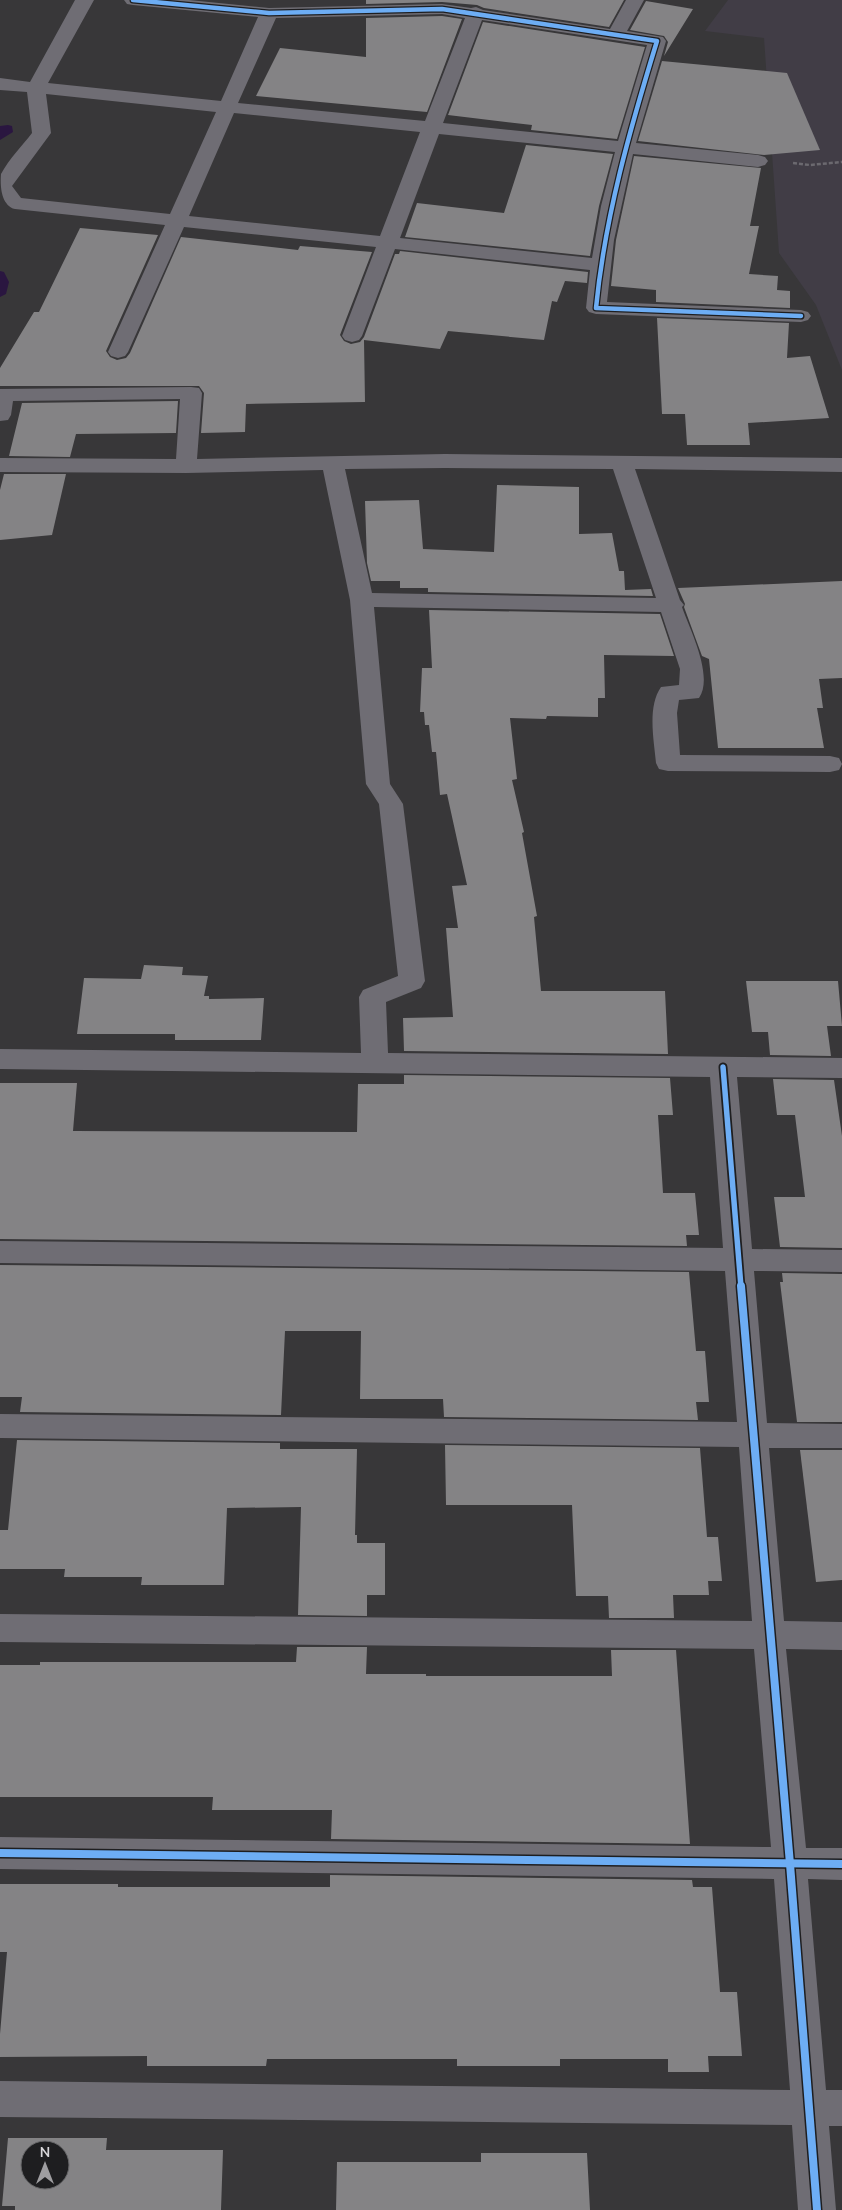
<svg xmlns="http://www.w3.org/2000/svg" width="842" height="2210" font-family="'Nunito Sans',sans-serif">
<style>
.built{fill:#413d46}
.lines{fill:none;stroke-linecap:round;stroke-linejoin:round}
.stream{fill:#2a1640;fill-rule:evenodd}
.building{fill:#848385;fill-rule:evenodd}
.path{stroke:#6b696f;stroke-width:2.5;stroke-dasharray:4 2;stroke-linecap:butt}
.minor{fill:#6f6d74;fill-rule:evenodd}
.cycleway-far2-casing{stroke:#1e1e20;stroke-width:7}
.cycleway-far1-casing{stroke:#1e1e20;stroke-width:9}
.cycleway-casing{stroke:#1e1e20;stroke-width:11}
.cycleway-far2{stroke:#6dadf4;stroke-width:4.5}
.cycleway-far1{stroke:#6dadf4;stroke-width:5.5}
.cycleway{stroke:#6dadf4;stroke-width:8}
</style>
<rect width="100%" height="100%" fill="#383739"/>
<!-- built -->
<polygon class="built" points="728,0 842,0 842,370 816,305 779,253 764,38 705,31"/>
<g class="lines">
<!-- stream -->
<g class="stream">
<polygon points="8,125 12,126 13,132 0,140 0,126"/>
<polygon points="0,271 4,272 9,282 6,294 0,297"/>
</g>
</g>
<!-- building -->
<g class="building">
<polygon points="366,0 624,0 609,27 484,8 477,5 442,2 366,4"/>
<polygon points="646,1 693,9 664,56 668,42 664,36 630,30"/>
<polygon points="442,16 462,19 427,112 256,96 280,48 366,57 366,18"/>
<polygon points="483,22 645,47 617,139 531,130 532,125 448,115"/>
<polygon points="662,61 787,73 820,150 764,155 638,141"/>
<polygon points="526,145 613,154 599,206 590,256 405,237 417,203 504,213"/>
<polygon points="634,156 761,168 750,226 759,226 749,274 778,276 777,290 790,291 790,308 656,302 656,290 611,286 616,240"/>
<polygon points="80,228 158,235 106,351 110,357 117,360 126,358 130,353 181,237 298,250 300,246 372,252 340,335 344,341 351,344 360,342 364,337 395,254 399,254 400,251 588,272 587,283 565,281 557,302 552,301 544,340 448,331 440,349 364,340 365,402 246,404 245,432 201,433 204,393 199,386 0,386 0,368 34,312 39,312"/>
<polygon points="657,318 789,323 787,358 810,356 829,418 748,423 750,445 687,445 685,414 662,414"/>
<polygon points="178,401 176,433 76,434 70,457 9,456 22,403"/>
<polygon points="4,474 66,474 52,535 0,540 0,490"/>
<polygon points="497,485 579,487 579,534 612,533 619,571 624,571 625,590 651,589 653,596 428,592 428,588 400,588 400,581 371,581 367,563 365,501 419,500 423,549 494,552"/>
<polygon points="842,581 842,678 819,679 823,708 817,708 824,748 718,748 709,659 702,656 684,607 685,604 678,588"/>
<polygon points="429,610 660,614 674,656 604,655 605,698 598,698 598,717 547,716 546,719 510,718 517,779 512,780 524,832 522,833 537,916 534,917 541,991 665,991 668,1054 404,1051 403,1018 453,1017 446,928 458,928 452,886 467,885 447,794 440,795 436,752 432,752 429,725 425,725 424,712 420,712 422,668 432,668"/>
<polygon points="144,965 183,967 182,975 208,976 204,996 209,996 209,999 264,998 261,1040 175,1040 175,1034 77,1034 84,978 141,979"/>
<polygon points="746,981 838,981 842,1026 827,1026 831,1056 770,1055 768,1032 752,1032"/>
<polygon points="404,1075 670,1078 673,1115 658,1115 663,1193 695,1193 699,1235 686,1235 687,1246 0,1239 0,1083 77,1083 73,1131 357,1132 358,1084 404,1084"/>
<polygon points="773,1079 834,1080 842,1136 842,1248 780,1247 774,1197 805,1197 795,1115 777,1115"/>
<polygon points="0,1265 689,1272 696,1351 705,1351 709,1402 696,1402 698,1420 444,1417 443,1399 360,1399 361,1331 285,1331 281,1415 20,1412 22,1397 0,1397"/>
<polygon points="782,1273 842,1274 842,1422 797,1422 780,1282 783,1282"/>
<polygon points="17,1440 280,1443 280,1449 357,1449 355,1535 357,1535 357,1543 385,1543 385,1595 367,1595 367,1616 298,1615 301,1507 227,1508 224,1585 141,1585 142,1577 64,1577 65,1569 0,1569 0,1530 8,1530"/>
<polygon points="445,1445 700,1448 707,1537 718,1537 722,1581 708,1581 709,1595 673,1595 674,1618 609,1618 608,1596 576,1596 572,1505 446,1505"/>
<polygon points="800,1450 842,1450 842,1580 816,1582"/>
<polygon points="297,1647 367,1647 366,1674 426,1674 426,1676 612,1676 611,1650 676,1650 690,1844 331,1839 332,1810 212,1810 213,1797 0,1797 0,1665 40,1665 40,1662 296,1662"/>
<polygon points="330,1875 692,1880 693,1887 712,1887 720,1992 737,1992 742,2056 708,2056 709,2072 668,2072 668,2059 560,2059 560,2066 457,2066 457,2059 267,2059 266,2066 147,2066 147,2056 0,2057 0,2034 7,1952 0,1952 0,1884 118,1884 118,1887 330,1887"/>
<path d="M8,2138H107L106,2150H223L221,2210H15V2206H2ZM30,2150H60V2180H30Z"/>
<polygon points="481,2153 587,2153 590,2210 336,2210 337,2162 481,2162"/>
</g>
<g class="lines">
<!-- path -->
<polyline class="path" points="793,163 810,165 842,162"/>
<!-- minor -->
<g class="minor">
<path d="M75,0H94L48,83L221,101L258,17L133,5L127,4L124,0H189L269,8L442,4L471,8L476,7L483,10L610,29L626,0H644L627,31L663,37L666,41L636,143L758,155L765,157L768,161L765,165L758,167L633,154L614,240L607,302L801,310L808,312L811,316L808,320L801,322L596,314L589,312L586,308L590,270L395,249L362,336L359,340L352,342L345,340L342,336L376,247L184,227L128,352L125,356L118,358L111,356L108,352L165,225L15,209C1,205 0,186 1,174C9,159 22,146 32,133L27,92L0,90V78L30,82ZM442,14L465,18L425,121L238,103L276,18ZM482,20L647,45L618,141L443,123ZM46,94L216,112L170,214L21,198L12,186L51,133ZM234,113L420,132L380,236L189,216ZM439,134L615,152L601,206L592,258L400,238Z"/>
<path d="M191,387L199,388L202,393L197,459L445,454L842,458V472L635,469L680,600L684,605L682,607C690,630 714,676 699,698L679,700L677,713L680,755L830,756L839,758L842,764L839,770L830,772L668,771L659,769L656,763C654,740 647,707 661,687L679,685L680,669L661,612L374,607L390,784L403,804L425,981L421,988L386,1002L388,1053L842,1058V1078L737,1077L752,1249L842,1250V1272L754,1271L767,1423L842,1424V1448H769L784,1621L842,1622V1650L786,1649L806,1848H842V1880L808,1879L826,2090H842V2126H829L836,2210H798L792,2125L0,2117V2081L790,2090L774,1879L0,1869V1837L771,1847L754,1649L0,1642V1614L752,1621L739,1447L0,1438V1414L737,1422L725,1271L0,1263V1241L723,1248L710,1077L0,1069V1049L361,1053L359,997L363,990L398,976L379,804L366,784L350,600L323,470L186,473L0,472V458L176,459L180,399L13,401L11,415L8,420L0,421V389ZM445,468L613,469L656,598L372,593L345,469Z"/>
</g>
<!-- cycleway-far2 casing -->
<g class="cycleway-far2-casing">
<path id="cycleway-far2" d="M133,0L269,13L442,9L657,41C630,129 605,216 596,308L801,316"/>
</g>
<!-- cycleway-far1 casing -->
<g class="cycleway-far1-casing">
<polyline id="cycleway-far1" points="723,1067 741,1287"/>
</g>
<!-- cycleway casing -->
<g class="cycleway-casing">
<g id="cycleway">
<polyline points="741,1286 790,1864 817,2210"/>
<polyline points="0,1853 842,1864"/>
</g>
</g>
<!-- cycleway-far2 -->
<use href="#cycleway-far2" class="cycleway-far2"/>
<!-- cycleway-far1 -->
<use href="#cycleway-far1" class="cycleway-far1"/>
<!-- cycleway -->
<use href="#cycleway" class="cycleway"/>
</g>
<!-- north arrow -->
<g transform="translate(45 2165)"><circle r="24" fill="#1e1e20" stroke="#68686a"/>
<path d="M0-4L9 19L0 12L-9 19Z" fill="#9f9ea1"/>
<text y="-8" font-size="14" font-weight="bold" text-anchor="middle" fill="#d7d6d9">N</text>
</g>
</svg>
